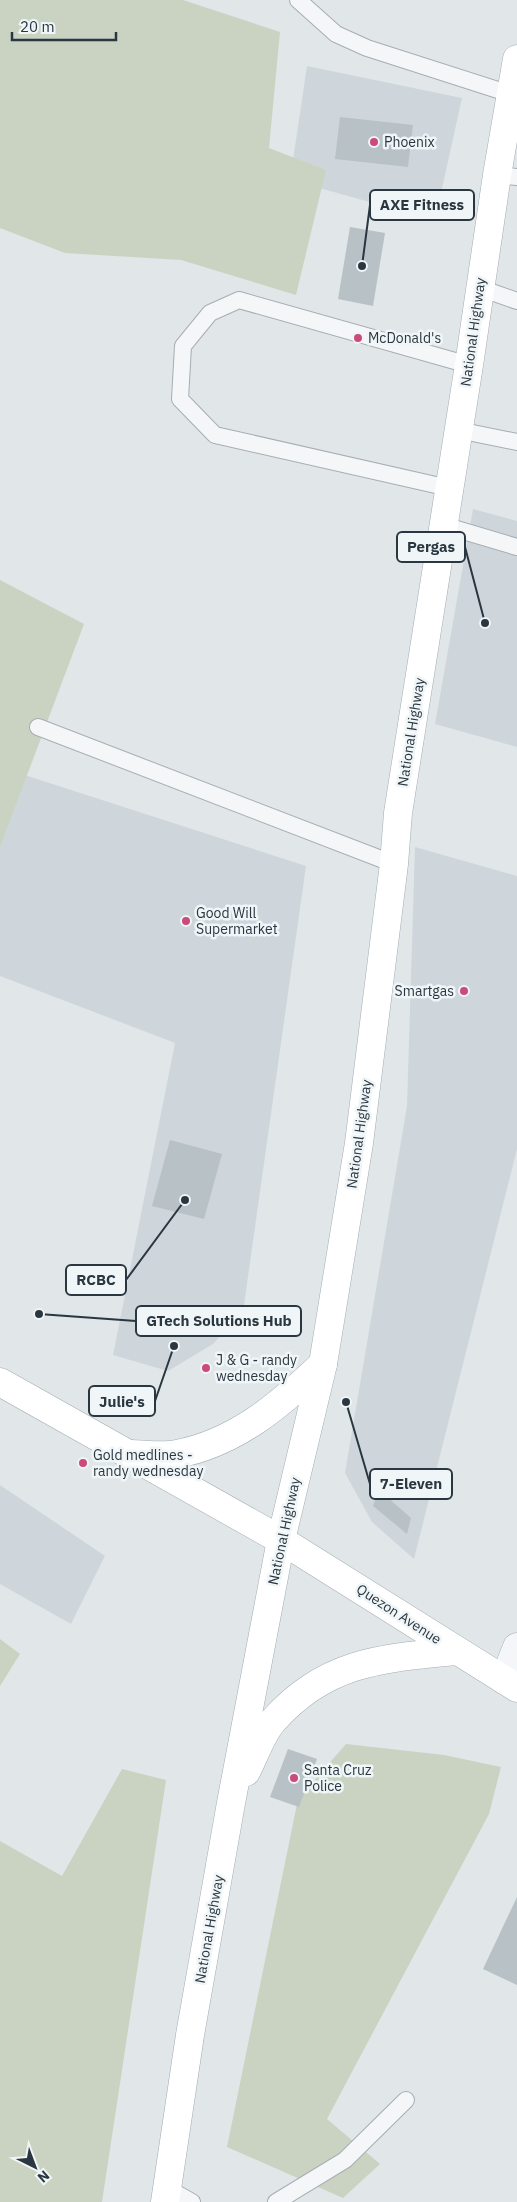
<svg xmlns="http://www.w3.org/2000/svg" width="517" height="2202" font-family="'IBM Plex Sans',sans-serif">
<style>
.built{fill:#cfd6db}
.green{fill:#cad3c2}
.building{fill:#b8c1c6}
.lines{fill:none;stroke-linecap:round;stroke-linejoin:round}
.lane-casing{stroke:#a6aeb3;stroke-width:18}
.street-casing{stroke:#a6aeb3;stroke-width:29}
.secondary-casing{stroke:#a6aeb3;stroke-width:29}
.primary-casing{stroke:#a1adb5;stroke-width:29}
.lane{stroke:#f4f6f8;stroke-width:16}
.street{stroke:#f4f6f8;stroke-width:28}
.secondary{stroke:#fff;stroke-width:28}
.primary{stroke:#fff;stroke-width:28}
.poi-dot{fill:#cb4a7c;stroke:#f0f5f7;stroke-width:2}
.labels{text-anchor:middle;stroke-width:5;stroke-linejoin:round;paint-order:stroke}
.poi-label{font-size:14px;fill:#2a3740;stroke:#f0f5f7;text-anchor:start}
.street-label{font-size:14px;fill:#2a3740;stroke:#f0f5f7}
.leader{fill:none;stroke:#2a3740;stroke-width:2}
.callout-dot{fill:#2a3740;stroke:#f0f5f7;stroke-width:2}
.callout{fill:#f0f5f7;stroke:#2a3740;stroke-width:2}
.callout-label{font-size:15px;text-anchor:middle;font-weight:bold;fill:#2a3740}
</style>
<rect width="100%" height="100%" fill="#e1e6e9"/>
<!-- built -->
<g class="built">
<polygon points="307,66 462,98 435,220 290,180"/>
<polygon points="473,509 517,521 517,747 435,724"/>
<polygon points="0,767 306,866 243,1312 213,1344 168,1371 113,1355 175,1043 0,976"/>
<polygon points="415,847 517,876 517,1149 414,1559 372,1522 345,1473 407,1106"/>
<polygon points="0,1485 105,1556 71,1624 0,1584"/>
</g>
<!-- green -->
<g class="green">
<polygon points="0,0 183,0 280,32 269,148 326,170 296,295 181,260 65,253 0,228"/>
<polygon points="0,580 84,624 0,847"/>
<polygon points="0,1639 20,1654 0,1686"/>
<polygon points="346,1744 444,1755 501,1767 489,1814 327,2119 380,2164 343,2198 227,2147 298,1799"/>
<polygon points="122,1769 166,1780 102,2202 0,2202 0,1841 62,1876"/>
</g>
<!-- building -->
<g class="building">
<polygon points="340,117 413,125 408,167 335,159"/>
<polygon points="350,227 385,233 373,306 338,299"/>
<polygon points="170,1140 222,1154 204,1219 152,1206"/>
<polygon points="379,1490 411,1518 407,1534 373,1506"/>
<polygon points="288,1749 317,1759 299,1807 270,1797"/>
<polygon points="517,1897 517,1985 483,1969"/>
</g>
<g class="lines">
<!-- lane casing -->
<g class="lane-casing">
<g id="lane">
<polyline points="298,0 336,34 367,48 510,94"/>
<polyline points="497,175 517,177"/>
<polyline points="480,288 517,301"/>
<polyline points="458,430 517,442"/>
<polyline points="449,488 215,435 180,399 183,346 210,313 239,300 469,365"/>
<polyline points="443,525 517,547"/>
<polyline points="38,727 394,864"/>
<polyline points="167,2188 192,2202"/>
<polyline points="276,2202 345,2160 406,2100"/>
</g>
</g>
<!-- street casing -->
<g class="street-casing">
<polyline id="street" points="504,1680 517,1647"/>
</g>
<!-- secondary casing -->
<g class="secondary-casing">
<polyline id="secondary" points="0,1382 281,1540 517,1688"/>
</g>
<!-- primary casing -->
<g class="primary-casing">
<g id="primary">
<path d="M130,1454C145,1454 162,1457 177,1454C236,1443 281,1404 323,1364"/>
<path d="M246,1772C254,1757 262,1733 273,1721C326,1661 383,1658 457,1651"/>
<polyline points="165,2202 190,2035 231,1803 281,1540 323,1364 359,1143 394,864 398,813 469,365 497,175 517,59"/>
</g>
</g>
<!-- lane -->
<use href="#lane" class="lane"/>
<!-- street -->
<use href="#street" class="street"/>
<!-- secondary -->
<use href="#secondary" class="secondary"/>
<!-- primary -->
<use href="#primary" class="primary"/>
</g>
<!-- markers -->
<g class="poi-dot">
<circle cx="374" cy="142" r="5"/>
<circle cx="358" cy="338" r="5"/>
<circle cx="186" cy="921" r="5"/>
<circle cx="464" cy="991" r="5"/>
<circle cx="206" cy="1368" r="5"/>
<circle cx="83" cy="1463" r="5"/>
<circle cx="294" cy="1778" r="5"/>
</g>
<g class="labels">
<!-- poi labels -->
<g class="poi-label">
<text x="384" y="147">Phoenix</text>
<text x="368" y="343">McDonald's</text>
<text x="196" y="918">Good Will<tspan x="196" dy="16">Supermarket</tspan></text>
<text x="454" y="996" text-anchor="end">Smartgas</text>
<text x="216" y="1365">J &amp; G - randy<tspan x="216" dy="16">wednesday</tspan></text>
<text x="93" y="1460">Gold medlines -<tspan x="93" dy="16">randy wednesday</tspan></text>
<text x="304" y="1775">Santa Cruz<tspan x="304" dy="16">Police</tspan></text>
</g>
<!-- street labels -->
<g class="street-label">
<text transform="translate(473 332) rotate(-82)" y="5">National Highway</text>
<text transform="translate(411 732) rotate(-81)" y="5">National Highway</text>
<text transform="translate(359 1134) rotate(-82)" y="5">National Highway</text>
<text transform="translate(284 1531) rotate(-78)" y="5">National Highway</text>
<text transform="translate(399 1614) rotate(33)" y="5">Quezon Avenue</text>
<text transform="translate(209 1929) rotate(-80)" y="5">National Highway</text>
</g>
</g>
<!-- callouts -->
<path class="leader" d="M362 266L370 205M485 623L465 547M185 1200L126 1280M39 1314L136 1321M174 1346L155 1401M346 1402L370 1484"/>
<g class="callout-dot">
<circle cx="362" cy="266" r="5"/>
<circle cx="485" cy="623" r="5"/>
<circle cx="185" cy="1200" r="5"/>
<circle cx="39" cy="1314" r="5"/>
<circle cx="174" cy="1346" r="5"/>
<circle cx="346" cy="1402" r="5"/>
</g>
<g class="callout">
<rect x="370" y="190" width="104" height="30" rx="5"/>
<rect x="397" y="532" width="68" height="30" rx="5"/>
<rect x="66" y="1265" width="60" height="30" rx="5"/>
<rect x="136" y="1306" width="165" height="30" rx="5"/>
<rect x="89" y="1386" width="66" height="30" rx="5"/>
<rect x="370" y="1469" width="82" height="30" rx="5"/>
</g>
<g class="callout-label">
<text x="422" y="210">AXE Fitness</text>
<text x="431" y="552">Pergas</text>
<text x="96" y="1285">RCBC</text>
<text x="219" y="1326">GTech Solutions Hub</text>
<text x="122" y="1407">Julie's</text>
<text x="411" y="1489">7-Eleven</text>
</g>
<!-- north arrow -->
<g transform="translate(35 2167) rotate(138)" stroke="#f0f5f7" stroke-width="4" paint-order="stroke">
<path d="M0-4L9 19L0 12L-9 19Z" fill="#2a3740"/>
<text y="-8" font-size="14" font-weight="bold" text-anchor="middle" fill="#2a3740">N</text>
</g>
<!-- scale -->
<path d="M12 32v8h104v-8" fill="none" stroke="#2a3740" stroke-width="2.5"/>
<text x="20" y="32" font-size="15" fill="#2a3740" stroke="#f0f5f7" stroke-width="4" paint-order="stroke">20 m</text>
</svg>
